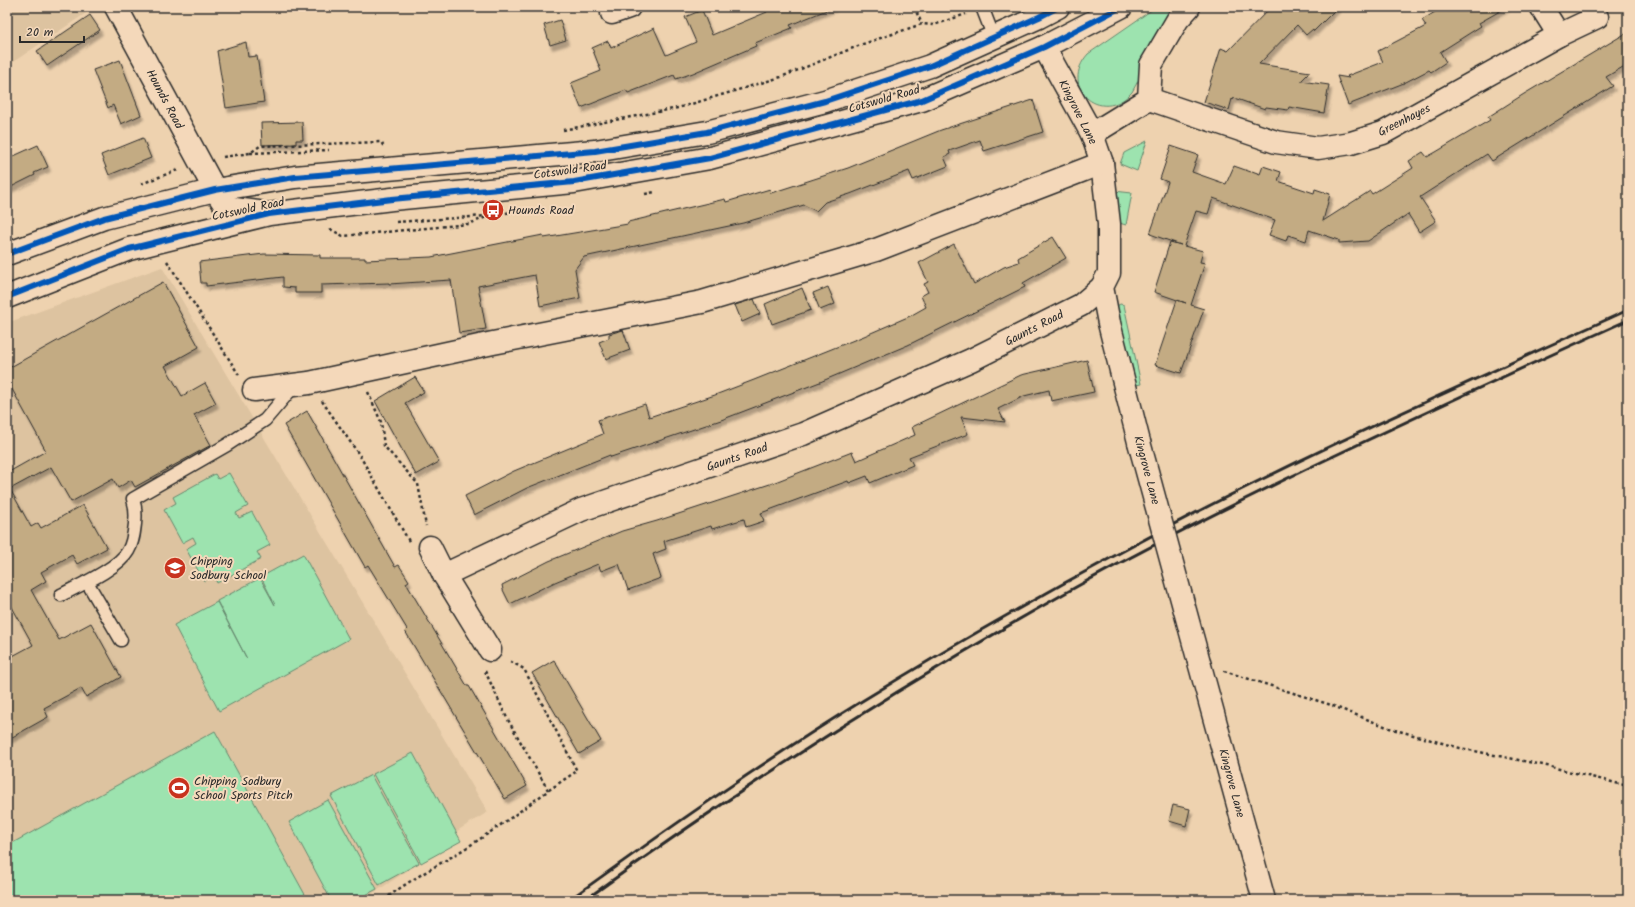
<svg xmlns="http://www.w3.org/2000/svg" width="1635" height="907" font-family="Kalam,sans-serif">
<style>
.built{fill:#ddc3a0}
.green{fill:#9de3af;stroke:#64876d}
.building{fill:#c3ab83;stroke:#2b2b2b;filter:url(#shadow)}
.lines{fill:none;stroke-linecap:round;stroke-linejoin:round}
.service-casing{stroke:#2b2b2b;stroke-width:15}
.minor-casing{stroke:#2b2b2b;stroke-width:25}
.primary-casing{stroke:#2b2b2b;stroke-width:25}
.path{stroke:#2b2b2b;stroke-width:2.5;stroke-dasharray:3 3;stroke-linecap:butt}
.service{stroke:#f4d8ba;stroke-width:12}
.minor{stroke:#f4d8ba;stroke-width:22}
.primary{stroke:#f4d8ba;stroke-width:22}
.rail{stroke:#2b2b2b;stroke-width:3}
.minor-bridge-casing{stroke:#2b2b2b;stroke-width:25;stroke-linecap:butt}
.minor-bridge{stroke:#f4d8ba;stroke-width:22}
.cycleway-casing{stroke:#f4d8ba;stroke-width:8}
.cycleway{stroke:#0057b8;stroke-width:6}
.labels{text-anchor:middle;stroke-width:4;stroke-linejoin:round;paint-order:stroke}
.street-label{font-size:12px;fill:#2b2b2b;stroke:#f4d8ba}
.poi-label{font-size:12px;fill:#2b2b2b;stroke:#f4d8ba;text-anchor:start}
</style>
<defs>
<filter id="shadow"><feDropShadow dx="2.5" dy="4.5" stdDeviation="1" flood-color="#0004"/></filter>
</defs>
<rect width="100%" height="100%" fill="#eed2af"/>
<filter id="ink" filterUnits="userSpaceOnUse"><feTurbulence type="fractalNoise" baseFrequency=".025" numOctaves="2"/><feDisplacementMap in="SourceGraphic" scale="8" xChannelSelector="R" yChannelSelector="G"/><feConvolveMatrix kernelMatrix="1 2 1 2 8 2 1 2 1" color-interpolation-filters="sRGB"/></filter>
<g filter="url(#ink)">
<!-- built -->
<g class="built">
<polygon points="7,7 87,7 89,11 7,66"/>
<polygon points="162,267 488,812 460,829 419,863 363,900 7,900 7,323"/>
</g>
<!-- green -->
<g class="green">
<path d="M1156,7H1181L1168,26L1132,92C1102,126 1058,88 1088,54Z"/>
<polygon points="1147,141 1137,171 1120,164 1124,153"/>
<polygon points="1114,191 1132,193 1126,225 1116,222"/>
<polygon points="1120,304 1124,305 1141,384 1131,386 1117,306"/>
<polygon points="229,473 248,506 236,513 239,518 252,512 270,545 257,552 261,559 217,583 214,576 204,581 186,549 196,543 193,537 182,543 164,510 176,503 173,497 215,474 218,479"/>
<polygon points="303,554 349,639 219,711 174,625 217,602 247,659 217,601 260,578 275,605 261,577"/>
<polygon points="215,731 308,900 7,900 7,846"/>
<polygon points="413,753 461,841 421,863 373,774"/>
<polygon points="371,775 419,863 379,885 331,796"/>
<polygon points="328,800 377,889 356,900 331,900 289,822"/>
</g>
<!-- building -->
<g class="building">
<polygon points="765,7 834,7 790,25 792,28 755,43 756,46 693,73 676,79 674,75 628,93 626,90 581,108 571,83 601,71 592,48 608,41 611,48 654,28 666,55 696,42 685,17 702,10 712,35 767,12"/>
<polygon points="1271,7 1338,7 1314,31 1313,29 1306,35 1297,25 1259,64 1310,72 1301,81 1329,85 1324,113 1289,107 1288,110 1266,107 1265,109 1234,98 1233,100 1232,99 1229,110 1204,102 1221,48 1228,51"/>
<polygon points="1443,7 1507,7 1479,23 1481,26 1440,52 1446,62 1431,72 1429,70 1404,83 1348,105 1337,76 1349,78 1347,76 1383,62 1378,51 1426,26 1422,20"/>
<polygon points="90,15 100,30 47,66 37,51"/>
<polygon points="560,20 566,40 550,45 544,25"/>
<polygon points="1628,32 1628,64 1606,77 1613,86 1492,161 1487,154 1420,197 1436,221 1419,232 1408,214 1368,241 1339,243 1339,240 1309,230 1306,241 1288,235 1286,241 1269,235 1275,220 1213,198 1208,214 1196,211 1184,246 1203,251 1200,262 1205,263 1191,305 1204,309 1181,373 1155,365 1177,300 1186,303 1154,292 1170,242 1181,245 1150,234 1168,182 1160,179 1171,146 1198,155 1192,172 1226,184 1234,166 1251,172 1252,171 1260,174 1263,166 1281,172 1278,181 1314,193 1315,189 1330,194 1323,221 1370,191 1372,194 1413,168 1409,161 1423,152 1427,157 1436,152 1490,120 1488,117 1524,94"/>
<polygon points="246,42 248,57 257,56 264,102 226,108 217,51"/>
<polygon points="120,60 141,115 121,124 113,105 108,108 93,70"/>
<polygon points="1033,100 1043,132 984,151 980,140 949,151 950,154 944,157 948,166 913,180 909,171 850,194 825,202 816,211 804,205 743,223 584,257 575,269 580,298 540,306 535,275 478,286 486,329 459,333 451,280 389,284 389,283 321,285 321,293 295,293 295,288 283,287 283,277 206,286 206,283 201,283 199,262 264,254 320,255 320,258 365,258 365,260 431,257 543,235 544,238 628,224 628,222 725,199 726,202 770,189 771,193 848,168 941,130"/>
<polygon points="302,122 303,140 296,140 296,144 262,145 261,123"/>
<polygon points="143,138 151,158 109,175 101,155"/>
<polygon points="38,145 48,167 34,173 35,175 7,189 7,159"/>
<polygon points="1053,237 1066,258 1023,283 1025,287 908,345 820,382 721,420 611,457 610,455 527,488 474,515 465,496 514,471 603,434 598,420 645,404 649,417 715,395 754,380 864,336 910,316 926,307 921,296 928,292 924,284 928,282 919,263 954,244 974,284 1004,267 1019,262 1018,258"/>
<polygon points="163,282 199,347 165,366 182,396 205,383 216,403 194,415 211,445 135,487 131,480 118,488 113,479 71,502 51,467 10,489 31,527 38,523 41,528 83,505 107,548 77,564 72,555 41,572 46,581 31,590 59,640 91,623 121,677 86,697 81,688 44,708 48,717 7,740 7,659 33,645 7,598 7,473 46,451 7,380 7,369"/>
<polygon points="828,287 835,304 820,310 813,293"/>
<polygon points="802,288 811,310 772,324 765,304"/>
<polygon points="754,299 760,314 742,322 735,305"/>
<polygon points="623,330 630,350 606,359 599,342 609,338 609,334"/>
<polygon points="1087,360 1094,392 1051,401 1049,390 1024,396 998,409 1005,422 961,417 968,434 909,457 913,465 870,483 867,476 849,483 848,481 761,513 764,521 746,527 744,519 712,529 711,526 664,541 666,549 653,554 661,578 628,590 619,564 601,571 598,564 555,582 510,604 503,590 502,585 549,561 622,531 657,521 770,484 852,452 856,461 915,435 912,427 1021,375"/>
<polygon points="415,377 424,392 405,403 439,462 416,475 375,401"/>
<polygon points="307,411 395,567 399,565 409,581 406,583 467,686 469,686 527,786 505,799 405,631 407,629 368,565 365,567 284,425"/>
<polygon points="554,660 601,741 579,754 532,673"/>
<polygon points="1173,805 1190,809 1186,826 1169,821"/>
</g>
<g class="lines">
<!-- service casing -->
<g class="service-casing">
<g id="service">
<polyline points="982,7 994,38"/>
<polyline points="87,582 121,640"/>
<path d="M61,595C78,586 119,568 128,551C133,543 134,533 135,524C136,515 136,508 133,499L227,445L265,420L294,386"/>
</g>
</g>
<!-- minor casing -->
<g class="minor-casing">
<g id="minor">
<polyline points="116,7 215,190"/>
<polyline points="1542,8 1559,35"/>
<polyline points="612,13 629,7"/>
<polyline points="1044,47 1092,134 1102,163 1109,224 1109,273 1102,287 1109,323 1139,442"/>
<polyline points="1149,99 1276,142 1318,148 1351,143 1383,133 1559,35 1597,17"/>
<polyline points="1092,134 1149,99 1151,65 1178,19 1189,7"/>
<polyline points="254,390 309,383 493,343 702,302 876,250 1102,163"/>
<polyline points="430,547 444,575 490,650"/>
<polyline points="444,575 581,510 803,434 971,360 1081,305 1102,287"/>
<polyline points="1199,662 1264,900"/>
</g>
</g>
<!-- primary casing -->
<g class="primary-casing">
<g id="primary">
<polyline points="215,190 227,208 258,212"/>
<polyline points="7,254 104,218 215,190 295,177 595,151 707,132 825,101 930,66 1039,17 1058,7"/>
<polyline points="7,297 129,249 269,214 392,199 574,182 710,158 922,100 1044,47 1121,7"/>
</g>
</g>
<!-- path -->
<g class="path">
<polyline points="914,7 922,24"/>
<polyline points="563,130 678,108 781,77 863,44 922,24 934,25 966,14"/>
<polyline points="250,153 329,150"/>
<polyline points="223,157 250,153 260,146 381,142 384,147"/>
<polyline points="141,184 180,169"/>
<polyline points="645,194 655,192"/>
<polyline points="396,222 486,216"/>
<polyline points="330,229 343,236 469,224 489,216 523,210"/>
<polyline points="167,261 239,375"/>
<polyline points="368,392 381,422 384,446 418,484 426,526"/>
<polyline points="322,401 360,456 410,543"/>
<polyline points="485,671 507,718 548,790"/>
<polyline points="1224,671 1328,704 1392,729 1460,748 1543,765 1628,786"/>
<path d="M384,900C410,879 441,864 469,846C506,823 540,795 577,771L524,669L508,660"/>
</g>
<!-- service -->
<use href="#service" class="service"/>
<!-- minor -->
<use href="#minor" class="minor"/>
<!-- primary -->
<use href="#primary" class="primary"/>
<!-- rail -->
<g class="rail">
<path d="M569,900C665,831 761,763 862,701C945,650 1030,601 1116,555C1282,464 1456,388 1628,310"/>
<path d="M585,900C742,786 907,682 1076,587C1155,543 1236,503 1317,464C1420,415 1524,367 1628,320"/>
</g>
<!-- minor-bridge casing -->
<g class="minor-bridge-casing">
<polyline id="minor-bridge" points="1139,442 1199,662"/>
</g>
<!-- minor-bridge -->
<use href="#minor-bridge" class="minor-bridge"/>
<!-- cycleway casing -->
<g class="cycleway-casing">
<g id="cycleway">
<polyline points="7,254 104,218 215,190 295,177 595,151 707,132 825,101 930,66 1039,17 1058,7"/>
<polyline points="7,297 129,249 269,214 392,199 574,182 710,158 922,100 1044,47 1121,7"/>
</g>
</g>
<!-- cycleway -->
<use href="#cycleway" class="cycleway"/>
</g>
</g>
<!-- icons -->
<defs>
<g id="bus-disc" transform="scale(1.15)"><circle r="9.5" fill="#c8321e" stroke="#f4d8ba"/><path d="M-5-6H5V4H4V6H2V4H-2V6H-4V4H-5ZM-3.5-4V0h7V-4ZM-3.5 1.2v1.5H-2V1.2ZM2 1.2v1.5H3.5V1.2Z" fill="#fff"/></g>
<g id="school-disc" transform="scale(1.15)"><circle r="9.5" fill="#c8321e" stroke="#f4d8ba"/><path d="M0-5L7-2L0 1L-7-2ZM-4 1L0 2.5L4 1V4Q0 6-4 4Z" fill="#fff"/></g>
<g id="stadium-disc" transform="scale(1.15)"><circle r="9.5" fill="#c8321e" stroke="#f4d8ba"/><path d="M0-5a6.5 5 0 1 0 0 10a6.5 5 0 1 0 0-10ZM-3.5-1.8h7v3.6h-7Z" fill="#fff"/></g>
</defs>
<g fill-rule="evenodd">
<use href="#bus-disc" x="493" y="210"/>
<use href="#school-disc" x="175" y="568"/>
<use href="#stadium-disc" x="179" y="788"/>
</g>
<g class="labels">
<!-- street labels -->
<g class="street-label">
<text transform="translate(165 99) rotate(62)" y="4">Hounds Road</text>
<text transform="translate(884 99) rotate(-16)" y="4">Cotswold Road</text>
<text transform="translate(1078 112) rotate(63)" y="4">Kingrove Lane</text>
<text transform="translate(1404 120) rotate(-27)" y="4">Greenhayes</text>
<text transform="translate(570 170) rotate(-8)" y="4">Cotswold Road</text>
<text transform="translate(248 209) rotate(-12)" y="4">Cotswold Road</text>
<text transform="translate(1034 328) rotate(-27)" y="4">Gaunts Road</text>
<text transform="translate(737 457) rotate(-19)" y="4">Gaunts Road</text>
<text transform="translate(1147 470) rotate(75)" y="4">Kingrove Lane</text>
<text transform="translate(1232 783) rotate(75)" y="4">Kingrove Lane</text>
</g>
<!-- poi labels -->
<g class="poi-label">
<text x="508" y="214">Hounds Road</text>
<text x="190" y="565">Chipping<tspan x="190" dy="14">Sodbury School</tspan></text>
<text x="194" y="785">Chipping Sodbury<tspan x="194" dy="14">School Sports Pitch</tspan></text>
</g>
</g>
<!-- margin -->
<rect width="1635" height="907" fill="none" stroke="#f4d8ba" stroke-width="24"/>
<rect x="12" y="12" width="1611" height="883" fill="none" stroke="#2b2b2b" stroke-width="1.5" filter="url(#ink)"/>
<!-- scale -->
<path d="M20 36v6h64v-6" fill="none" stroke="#2b2b2b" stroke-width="2"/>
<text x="26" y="36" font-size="12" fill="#2b2b2b" stroke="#f4d8ba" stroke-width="3" paint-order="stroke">20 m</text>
</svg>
